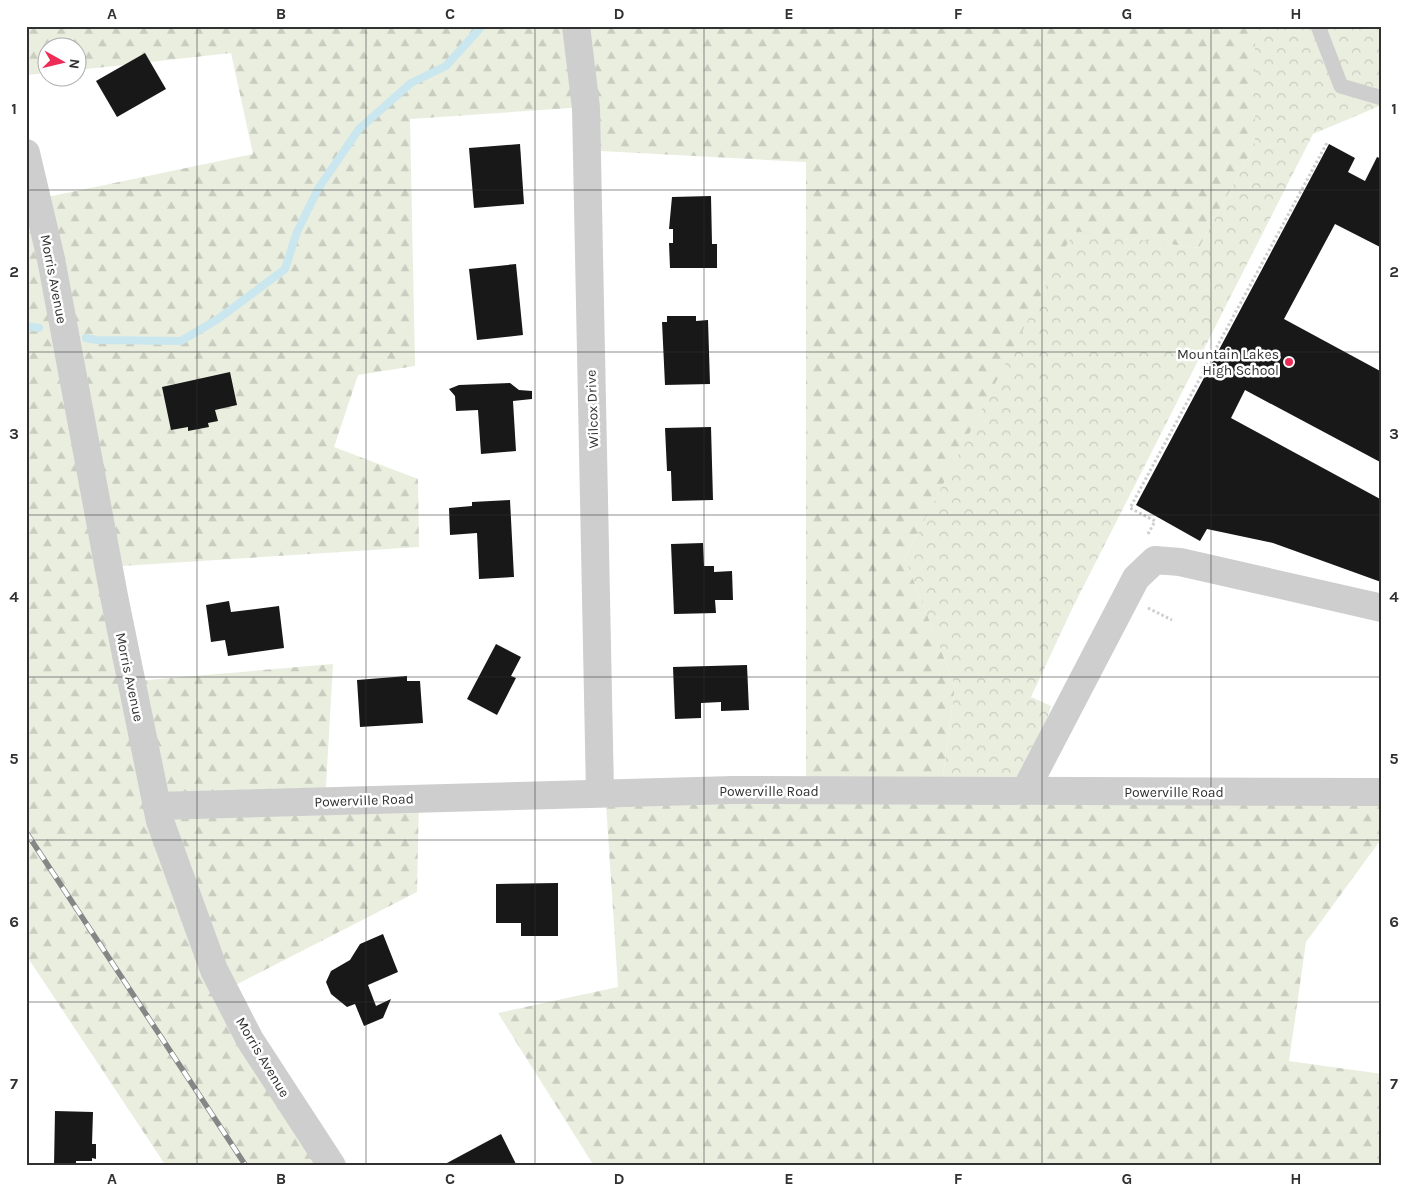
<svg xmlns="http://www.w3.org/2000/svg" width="1408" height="1192" font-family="Karla,sans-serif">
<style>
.forest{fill:url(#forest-firs)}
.park{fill:url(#park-crowns)}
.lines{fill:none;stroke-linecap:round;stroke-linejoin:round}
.stream{stroke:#cae6ee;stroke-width:8}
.building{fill:#181818}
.path{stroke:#cecece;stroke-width:3;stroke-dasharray:2.5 2.5;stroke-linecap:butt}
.lane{stroke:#cecece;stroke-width:15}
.street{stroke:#cecece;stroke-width:28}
.rail-casing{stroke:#868686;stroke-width:5.5}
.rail{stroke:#fff;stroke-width:4;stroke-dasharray:11;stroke-linecap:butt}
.grid{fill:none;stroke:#313131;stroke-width:1;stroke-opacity:0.55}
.poi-dot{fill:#ed2d58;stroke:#fff;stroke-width:2}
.labels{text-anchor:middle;stroke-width:5;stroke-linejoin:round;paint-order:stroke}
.street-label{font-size:14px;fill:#313131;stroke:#fff}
.poi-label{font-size:14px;fill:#313131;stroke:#fff;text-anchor:end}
.neatline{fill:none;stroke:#313131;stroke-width:2}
.grid-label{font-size:16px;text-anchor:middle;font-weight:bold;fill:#313131}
</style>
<defs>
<pattern id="forest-firs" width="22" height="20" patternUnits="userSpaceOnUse" patternTransform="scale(1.25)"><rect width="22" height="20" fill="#e9eedf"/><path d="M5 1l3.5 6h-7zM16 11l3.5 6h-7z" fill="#c8cdc0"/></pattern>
<pattern id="park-crowns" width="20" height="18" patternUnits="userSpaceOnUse" patternTransform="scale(1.25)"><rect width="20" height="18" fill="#e9eedf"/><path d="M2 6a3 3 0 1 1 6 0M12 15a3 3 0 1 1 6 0" fill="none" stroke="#c8cdc0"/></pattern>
</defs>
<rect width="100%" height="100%" fill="#fff"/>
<!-- forest -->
<polygon class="forest" points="26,26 1255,26 1255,145 1199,248 1074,232 905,558 955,686 941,791 1382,804 1382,838 1306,942 1289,1061 1382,1074 1382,1166 594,1166 498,1013 618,987 605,788 806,788 806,162 582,150 585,107 410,119 415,366 358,375 334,447 418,479 419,547 106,567 124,682 333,664 325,804 419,799 417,892 216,995 329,1166 166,1166 26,955 26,196 28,201 253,154 231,53 78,70 78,48 48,48 47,73 26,75"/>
<!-- park -->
<polygon class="park" points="1255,26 1382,26 1382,105 1313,134 1071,611 1031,697 1051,706 1025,791 941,791 955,686 905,558 1074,231 1199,248 1255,145"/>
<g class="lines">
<!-- stream -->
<g class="stream">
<polyline points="26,326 39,328"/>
<polyline points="86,338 97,340 181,341 218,319 285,269 297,232 318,189 359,129 411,83 446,66 482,26"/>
</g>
</g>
<!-- building -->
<g class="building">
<polygon points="145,53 166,89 117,117 96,81"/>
<polygon points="520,144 524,204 474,208 469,148"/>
<polygon points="1329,144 1355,158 1348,172 1365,181 1377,157 1382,159 1382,248 1335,224 1284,319 1382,372 1382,463 1245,390 1231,418 1382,500 1381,582 1273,543 1207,529 1200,541 1136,505"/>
<polygon points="711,196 712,244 717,244 717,268 670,268 669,243 673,243 673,229 669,229 672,197"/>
<polygon points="516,264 523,335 477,340 469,269"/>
<polygon points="667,316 696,316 696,321 708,320 710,384 665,385 662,322 667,322"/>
<polygon points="230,372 237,405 215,410 218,421 208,423 209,427 188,431 188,427 171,430 162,387"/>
<polygon points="510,383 519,390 532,391 532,399 513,401 516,451 481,454 478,410 456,411 455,396 449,389 459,385"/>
<polygon points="711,427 713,500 672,501 671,471 667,471 665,428"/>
<polygon points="510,500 514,577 479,579 477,533 450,535 449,508 472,506 472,502"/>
<polygon points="703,543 704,566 714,566 714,572 732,571 733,600 715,600 716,613 674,614 671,544"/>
<polygon points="229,601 231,612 279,606 284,648 228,656 225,640 211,642 206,605"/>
<polygon points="496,644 521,657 511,676 516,678 497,715 467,699"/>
<polygon points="747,665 749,710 721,711 721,702 701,703 701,718 675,719 673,667"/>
<polygon points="407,676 407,681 420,681 423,723 360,727 357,680"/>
<polygon points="558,883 558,936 521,936 521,923 496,923 496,884"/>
<polygon points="383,934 398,972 368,985 376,1006 391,999 383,1018 364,1026 355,1004 347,1007 331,994 326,982 331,971 350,960 360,944"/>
<polygon points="55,1111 93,1112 92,1144 96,1144 96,1159 92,1158 92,1161 76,1161 76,1166 54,1166"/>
<polygon points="501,1134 517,1166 448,1166 447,1163"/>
</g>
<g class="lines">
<!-- path -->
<g class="path">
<polyline points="1148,534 1155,521 1130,508 1328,141"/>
<polyline points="1148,608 1172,620"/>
</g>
<!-- lane -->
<polyline class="lane" points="1318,26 1341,86 1382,98"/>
<!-- street -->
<g class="street">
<polyline points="576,26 586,108 600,793"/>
<polyline points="26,153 51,259 114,596 160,821 214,970 250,1040 332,1166"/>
<polyline points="1025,791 1136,578 1155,560 1180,562 1382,608"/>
<polyline points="157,806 733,790 1382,792"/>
</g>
<!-- rail casing -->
<g class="rail-casing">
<polyline id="rail" points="26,832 246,1166"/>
</g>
<!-- rail -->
<use href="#rail" class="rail"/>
</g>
<!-- grid -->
<path class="grid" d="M197,26V1166M366,26V1166M535,26V1166M704,26V1166M873,26V1166M1042,26V1166M1211,26V1166M26,190H1382M26,352H1382M26,515H1382M26,677H1382M26,840H1382M26,1002H1382"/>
<!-- markers -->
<circle class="poi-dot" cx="1289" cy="362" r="5"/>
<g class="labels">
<!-- street labels -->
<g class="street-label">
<text transform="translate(54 279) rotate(79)" y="5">Morris Avenue</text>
<text transform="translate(592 409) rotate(-92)" y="5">Wilcox Drive</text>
<text transform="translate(130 677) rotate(78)" y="5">Morris Avenue</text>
<text x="769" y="796">Powerville Road</text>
<text x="1174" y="797">Powerville Road</text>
<text transform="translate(364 800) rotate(-2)" y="5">Powerville Road</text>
<text transform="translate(263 1057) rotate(59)" y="5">Morris Avenue</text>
</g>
<!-- poi labels -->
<g class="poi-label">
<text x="1279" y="359">Mountain Lakes<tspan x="1279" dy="16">High School</tspan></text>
</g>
</g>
<!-- border -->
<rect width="1408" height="1192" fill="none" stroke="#ffffff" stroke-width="55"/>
<!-- north arrow -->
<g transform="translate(62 62) rotate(98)"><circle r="24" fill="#ffffff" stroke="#adadad"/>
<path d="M0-4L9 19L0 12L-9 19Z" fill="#ed2d58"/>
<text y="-8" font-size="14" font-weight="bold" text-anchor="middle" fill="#313131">N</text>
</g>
<rect x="28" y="28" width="1352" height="1136" class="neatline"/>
<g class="grid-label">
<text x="112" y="19">A</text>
<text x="281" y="19">B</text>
<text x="450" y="19">C</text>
<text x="619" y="19">D</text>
<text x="789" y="19">E</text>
<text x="958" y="19">F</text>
<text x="1127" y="19">G</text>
<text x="1296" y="19">H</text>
<text x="14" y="114">1</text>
<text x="1394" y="114">1</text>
<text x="14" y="277">2</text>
<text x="1394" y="277">2</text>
<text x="14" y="439">3</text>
<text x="1394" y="439">3</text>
<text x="14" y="602">4</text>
<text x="1394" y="602">4</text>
<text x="14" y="764">5</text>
<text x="1394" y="764">5</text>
<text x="14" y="927">6</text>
<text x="1394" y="927">6</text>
<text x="14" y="1089">7</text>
<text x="1394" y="1089">7</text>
<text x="112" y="1184">A</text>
<text x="281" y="1184">B</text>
<text x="450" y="1184">C</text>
<text x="619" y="1184">D</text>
<text x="789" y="1184">E</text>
<text x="958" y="1184">F</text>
<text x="1127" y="1184">G</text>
<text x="1296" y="1184">H</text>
</g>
</svg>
